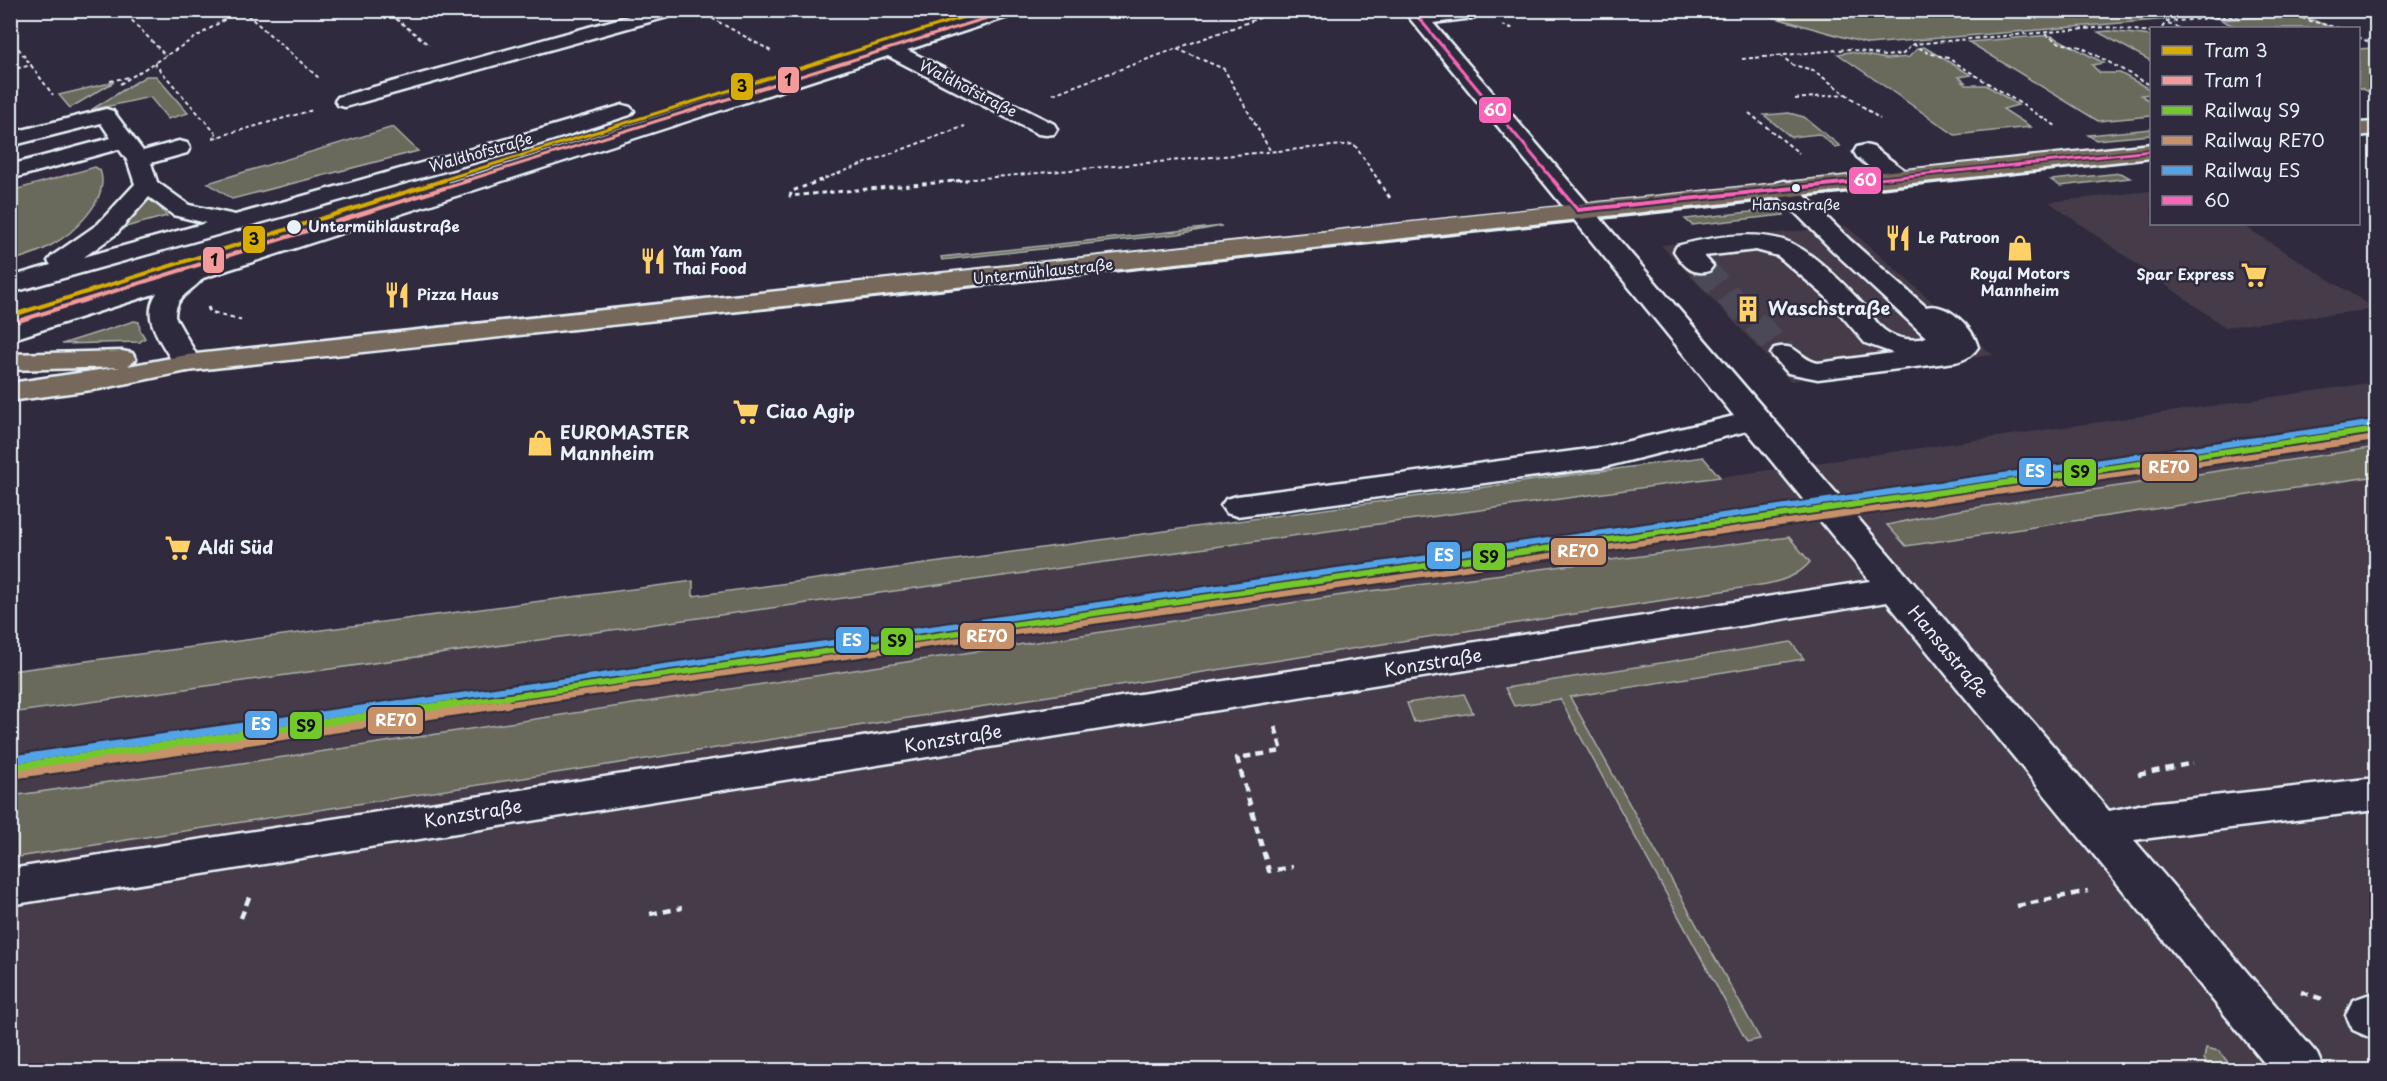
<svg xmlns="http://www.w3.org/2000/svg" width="2387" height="1081" font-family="'Playpen Sans',sans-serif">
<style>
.built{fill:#443b48}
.green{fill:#6a6a5c;stroke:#a9aeaa;stroke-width:1.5}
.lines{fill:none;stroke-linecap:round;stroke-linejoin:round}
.minor-tunnel{stroke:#4b4859;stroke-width:26;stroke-dasharray:26 13;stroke-linecap:butt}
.minor-casing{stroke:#e8f1f8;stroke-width:5}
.major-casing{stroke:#e8f1f8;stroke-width:5}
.path-far2{stroke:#e8f1f8;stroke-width:2;stroke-dasharray:4 3;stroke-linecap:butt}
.path-far1{stroke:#e8f1f8;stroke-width:3;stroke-dasharray:4.5 4;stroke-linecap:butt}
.path{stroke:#e8f1f8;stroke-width:4.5;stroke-dasharray:8 6;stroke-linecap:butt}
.minor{fill:#2f2a3d;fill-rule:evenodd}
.major{fill:#76695c;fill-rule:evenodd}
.bus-1-far1-casing{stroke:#2f2a3d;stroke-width:6}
.bus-1-casing{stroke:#2f2a3d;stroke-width:8}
.bus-1-far1{stroke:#fa66b7;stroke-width:3}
.bus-1{stroke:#fa66b7;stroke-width:4}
.rail-1-far1-casing{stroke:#2f2a3d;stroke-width:10}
.rail-1-casing{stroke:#2f2a3d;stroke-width:12}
.rail-2-far1-casing{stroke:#2f2a3d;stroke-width:10}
.rail-2-casing{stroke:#2f2a3d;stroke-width:12}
.rail-3-far1-casing{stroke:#2f2a3d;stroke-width:10}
.rail-3-casing{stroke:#2f2a3d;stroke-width:12}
.rail-1-far1{stroke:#73c82c;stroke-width:6}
.rail-1{stroke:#73c82c;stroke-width:8}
.rail-2-far1{stroke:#c7916a;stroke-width:6}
.rail-2{stroke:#c7916a;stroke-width:8}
.rail-3-far1{stroke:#53a3e8;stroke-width:6}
.rail-3{stroke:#53a3e8;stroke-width:8}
.tram-1-far1-casing{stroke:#2f2a3d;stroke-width:6}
.tram-1-casing{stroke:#2f2a3d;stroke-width:8}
.tram-2-far1-casing{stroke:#2f2a3d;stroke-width:6}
.tram-2-casing{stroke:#2f2a3d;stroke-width:8}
.tram-1-far1{stroke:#d6ad00;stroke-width:3}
.tram-1{stroke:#d6ad00;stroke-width:4}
.tram-2-far1{stroke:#f39b9b;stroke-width:3}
.tram-2{stroke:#f39b9b;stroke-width:4}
.bus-dot{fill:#e8f1f8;stroke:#2f2a3d;stroke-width:2}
.labels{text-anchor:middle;stroke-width:5;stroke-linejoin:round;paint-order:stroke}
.far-bus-label{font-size:14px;fill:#e8f1f8;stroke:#2f2a3d}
.far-street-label{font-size:15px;fill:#e8f1f8;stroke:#2f2a3d}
.far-stop-label{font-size:15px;font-weight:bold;fill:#e8f1f8;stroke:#2f2a3d;text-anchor:start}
.far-poi-label{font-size:15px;font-weight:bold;fill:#e8f1f8;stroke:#2f2a3d;text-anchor:start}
.poi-label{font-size:18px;font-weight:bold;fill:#e8f1f8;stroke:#2f2a3d;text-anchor:start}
.street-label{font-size:18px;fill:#e8f1f8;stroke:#2f2a3d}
.line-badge{stroke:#2f2a3d;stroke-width:2}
.badge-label{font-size:16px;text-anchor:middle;font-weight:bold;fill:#fff}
.pale-badge-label{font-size:16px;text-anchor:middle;font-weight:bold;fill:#111}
</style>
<rect width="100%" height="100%" fill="#2f2a3d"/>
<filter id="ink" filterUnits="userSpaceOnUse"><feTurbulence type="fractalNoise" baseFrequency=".0167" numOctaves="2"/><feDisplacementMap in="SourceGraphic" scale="12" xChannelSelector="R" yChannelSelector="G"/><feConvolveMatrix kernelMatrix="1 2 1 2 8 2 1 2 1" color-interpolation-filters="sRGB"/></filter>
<g filter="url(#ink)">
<!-- built -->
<g class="built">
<polygon points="2151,191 2152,224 2241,224 2376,309 2225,327 2049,202"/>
<polygon points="1846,226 1993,355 1790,381 1661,245"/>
<polygon points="2376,382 2376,1070 11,1070 10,713 1720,477"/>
</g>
<!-- green -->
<g class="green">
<polygon points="1751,11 1751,10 2266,11 1868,44"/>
<polygon points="2287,15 2300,15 2333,28 2238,28 2221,20"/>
<polygon points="2109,31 2151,36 2151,61 2098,32"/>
<polygon points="2039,36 2052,36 2104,63 2092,65 2100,73 2120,73 2151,90 2151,94 2141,95 2151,102 2151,116 2098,121 1969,42"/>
<polygon points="1924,47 1971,75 1959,77 1965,82 1962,82 1966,85 1986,85 2018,105 2003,109 2031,127 1955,135 1838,54 1850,52 1886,59 1909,57 1918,48"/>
<polygon points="2372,48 2376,49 2376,94 2374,94 2358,87 2359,49"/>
<polygon points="146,76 156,76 188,113 168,119 150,97 91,110"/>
<polygon points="114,82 70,108 59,95"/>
<polygon points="1789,113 1804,117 1840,146 1835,147 1819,134 1791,137 1764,115"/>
<polygon points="393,127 418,151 232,199 208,183"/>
<polygon points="2151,129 2151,135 2096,140 2088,135"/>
<path d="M95,167L100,170C111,199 73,234 50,246C38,253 24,257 11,261V191Z"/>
<polygon points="2121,173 2130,178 2060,186 2051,180"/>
<polygon points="148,200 154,200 167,216 122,228 144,201"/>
<polygon points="1778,209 1784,215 1692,225 1685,219"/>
<polygon points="1222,226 1178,234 942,260 941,257"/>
<polygon points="134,321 139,322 140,330 145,338 140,342 62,344"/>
<polygon points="2376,447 2376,476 1906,546 1887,525 1954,511"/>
<polygon points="1703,457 1720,477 11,713 11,671 693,581 693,596"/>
<path d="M1789,537L1810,562C1798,576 1784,580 1767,584L11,858V796L346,748L1362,592Z"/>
<polygon points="1791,642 1804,659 1570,697 1760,1039 1747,1042 1560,699 1514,706 1505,688"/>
<polygon points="1464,694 1473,713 1414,722 1407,703"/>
<polygon points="2206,1048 2219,1051 2234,1070 2213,1070 2204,1059"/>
</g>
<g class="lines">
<!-- minor-tunnel -->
<polyline class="minor-tunnel" points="1700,266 1785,354"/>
<!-- minor casing -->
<g class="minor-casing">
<g id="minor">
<polygon points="650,10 681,10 678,14 352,105 345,107 338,105 335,101 338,97"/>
<path d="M991,10H1020L1017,14L907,50L1054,124L1057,129L1054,134L1046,135L1038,134L888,56L203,278C192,292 175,295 175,317L201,363L197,369L187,371L177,369L173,363C161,340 140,318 157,293L10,340V323Z"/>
<polygon points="1403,10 1422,10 1424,13 1484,10 1473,18 1433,23 2109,811 2149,803 2376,778 2376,810 2134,840 2317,1054 2324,1070 2270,1070 1887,602 10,905 10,869 1870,581 1747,431 1604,467 1237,516 1226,513 1221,506 1226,499 1237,496 1604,447 1734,416"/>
<path d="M623,105L630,107L634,111L630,115L534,146L10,293V277L51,265L48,261L52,256L98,224L135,184L127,160L119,149L10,179V165L111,138L101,123L10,146V133L106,109L113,111L143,151L179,141L187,143L190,148L187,153L151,163L157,182L189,205L235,215L518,136ZM149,197L173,215L206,223L84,257L116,234Z"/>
<path d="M1865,145L1873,147L1907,172L1910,177L1907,182C1888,187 1872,168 1857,157L1854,152L1857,147Z"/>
<path d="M1784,181L1792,183L1850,240L1926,307C1947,302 1973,327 1978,347C1972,356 1965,360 1955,362L1818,379L1788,373L1771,354L1775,348C1798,342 1798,359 1818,363L1893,353L1865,343L1825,296L1778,256L1756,250L1704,256L1713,266L1709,271C1692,276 1683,265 1674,251L1677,246C1711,237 1752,230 1786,241C1813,251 1847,287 1866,308C1873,316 1878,327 1887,332C1898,339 1914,342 1926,337L1832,250L1776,193L1772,188L1776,183Z"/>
<polygon points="2376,992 2376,1035 2369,1037 2353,1030 2346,1015 2353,1000"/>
</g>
</g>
<!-- major casing -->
<g class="major-casing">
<g id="major">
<polygon points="2376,122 2376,134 2358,136 2358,123"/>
<path d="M2152,144V158C1496,226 842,301 187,371L99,389L10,401V383L120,367L10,370V354L122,351L132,353L136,359L128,366L187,355C842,285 1496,211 2152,144Z"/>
</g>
</g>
<!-- path-far2 -->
<g class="path-far2">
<polyline points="122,10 166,56"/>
<polyline points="242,10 320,79"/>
<polyline points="385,10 429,45"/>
<polyline points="526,10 534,15"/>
<polyline points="2289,12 2307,20 2339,28"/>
<polyline points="706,15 773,52"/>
<polyline points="2168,24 2179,28"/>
<polyline points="1502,25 1511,28 1515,26"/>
<polyline points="2162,28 2166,22 2302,10"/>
<polyline points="2045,34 2060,43 2081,47 2152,86"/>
<polyline points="10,37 53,95"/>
<polyline points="2358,37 2376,45"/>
<polyline points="1913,44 1928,53 1948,58 2056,126"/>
<polyline points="1177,49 1224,69 1271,152"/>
<polyline points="1780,55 1793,65 1813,70 1880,119"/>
<polyline points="1742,59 1849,49 1885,56 1903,54 1913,44 2106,27 2152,32"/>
<polyline points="154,63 219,137"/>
<polyline points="10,70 32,65"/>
<polyline points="110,81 129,77"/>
<polyline points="120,84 240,10"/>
<polyline points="1053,94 1276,12 1271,10"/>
<polyline points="1795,99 1845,94"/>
<polyline points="1749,113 1799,153"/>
<polyline points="213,138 313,110"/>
<polyline points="818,181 965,126"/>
<polyline points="951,181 1354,144 1379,181"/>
</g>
<!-- path-far1 -->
<g class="path-far1">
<polyline points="822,180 792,191 790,196 967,180"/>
<polyline points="1378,180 1390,198"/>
<polyline points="208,307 210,312 241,320"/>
</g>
<!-- path -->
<g class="path">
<polyline points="1275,727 1282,751 1237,758 1269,871 1293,867"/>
<polyline points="2138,775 2193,763"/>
<polyline points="2017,906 2088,891"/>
<polyline points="650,914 682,908"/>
<polyline points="241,918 251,892"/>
<polyline points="2301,992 2325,1000"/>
</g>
<!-- minor -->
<use href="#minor" class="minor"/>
<!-- major -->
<use href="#major" class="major"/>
<!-- bus-1-far1 casing -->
<g class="bus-1-far1-casing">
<g id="bus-1-far1">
<polyline points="1412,10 1554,181"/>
<polyline points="1859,181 2152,151"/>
</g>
</g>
<!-- bus-1 casing -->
<g class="bus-1-casing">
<g id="bus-1">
<polyline points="1553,180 1578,210"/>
<polyline points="1578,210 1873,180"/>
</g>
</g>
<!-- bus-1-far1 -->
<use href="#bus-1-far1" class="bus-1-far1"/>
<!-- bus-1 -->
<use href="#bus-1" class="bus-1"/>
<!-- rail-1-far1 casing -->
<g class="rail-1-far1-casing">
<polyline id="rail-1-far1" points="445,706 2376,430"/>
</g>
<!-- rail-1 casing -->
<g class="rail-1-casing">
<polyline id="rail-1" points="10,768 455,704"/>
</g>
<!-- rail-2-far1 casing -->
<g class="rail-2-far1-casing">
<polyline id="rail-2-far1" points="496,706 2376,438"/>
</g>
<!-- rail-2 casing -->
<g class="rail-2-casing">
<polyline id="rail-2" points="11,775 507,704"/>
</g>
<!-- rail-3-far1 casing -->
<g class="rail-3-far1-casing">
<polyline id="rail-3-far1" points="390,706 2375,423"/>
</g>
<!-- rail-3 casing -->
<g class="rail-3-casing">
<polyline id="rail-3" points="10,760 400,704"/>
</g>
<!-- rail-1-far1 -->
<use href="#rail-1-far1" class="rail-1-far1"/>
<!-- rail-1 -->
<use href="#rail-1" class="rail-1"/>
<!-- rail-2-far1 -->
<use href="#rail-2-far1" class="rail-2-far1"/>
<!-- rail-2 -->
<use href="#rail-2" class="rail-2"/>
<!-- rail-3-far1 -->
<use href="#rail-3-far1" class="rail-3-far1"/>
<!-- rail-3 -->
<use href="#rail-3" class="rail-3"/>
<!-- tram-1-far1 casing -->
<g class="tram-1-far1-casing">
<polyline id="tram-1-far1" points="440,181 986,10"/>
</g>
<!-- tram-1 casing -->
<g class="tram-1-casing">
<polyline id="tram-1" points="10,316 445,180"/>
</g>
<!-- tram-2-far1 casing -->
<g class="tram-2-far1-casing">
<polyline id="tram-2-far1" points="465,181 990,17"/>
</g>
<!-- tram-2 casing -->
<g class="tram-2-casing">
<polyline id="tram-2" points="12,323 470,180"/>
</g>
<!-- tram-1-far1 -->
<use href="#tram-1-far1" class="tram-1-far1"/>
<!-- tram-1 -->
<use href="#tram-1" class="tram-1"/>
<!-- tram-2-far1 -->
<use href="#tram-2-far1" class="tram-2-far1"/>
<!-- tram-2 -->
<use href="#tram-2" class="tram-2"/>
</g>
</g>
<!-- icons -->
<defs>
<g id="restaurant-bare" transform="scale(2.07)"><path d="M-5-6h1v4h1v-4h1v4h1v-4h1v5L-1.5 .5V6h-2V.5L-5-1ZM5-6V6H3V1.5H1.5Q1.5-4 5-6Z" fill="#ffd166" stroke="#2f2a3d" stroke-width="2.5" paint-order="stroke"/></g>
<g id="shop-bare" transform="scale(2.07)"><path d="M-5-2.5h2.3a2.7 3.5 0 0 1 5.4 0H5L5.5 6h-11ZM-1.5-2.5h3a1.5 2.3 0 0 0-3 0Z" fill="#ffd166" stroke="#2f2a3d" stroke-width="2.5" paint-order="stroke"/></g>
<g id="supermarket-bare" transform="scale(2.07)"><path d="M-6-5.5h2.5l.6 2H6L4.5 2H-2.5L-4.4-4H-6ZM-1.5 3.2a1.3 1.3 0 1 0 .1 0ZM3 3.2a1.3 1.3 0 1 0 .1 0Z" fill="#ffd166" stroke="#2f2a3d" stroke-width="2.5" paint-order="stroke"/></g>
<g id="building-bare" transform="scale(2.07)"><path d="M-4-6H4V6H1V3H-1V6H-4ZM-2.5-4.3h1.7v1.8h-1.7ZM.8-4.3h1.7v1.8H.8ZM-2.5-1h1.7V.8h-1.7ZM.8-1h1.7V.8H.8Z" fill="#ffd166" stroke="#2f2a3d" stroke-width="2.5" paint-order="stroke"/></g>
</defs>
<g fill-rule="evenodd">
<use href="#restaurant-bare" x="1898" y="238"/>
<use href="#shop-bare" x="2020" y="248"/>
<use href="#restaurant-bare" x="653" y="261"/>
<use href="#supermarket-bare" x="2254" y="275"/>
<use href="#restaurant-bare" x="397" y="295"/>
<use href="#building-bare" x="1748" y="309"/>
<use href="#supermarket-bare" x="746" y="412"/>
<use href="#shop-bare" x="540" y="443"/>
<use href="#supermarket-bare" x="178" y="548"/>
</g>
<!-- markers -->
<g class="bus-dot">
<circle cx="1796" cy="188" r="5"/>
<circle cx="294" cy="227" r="8"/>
</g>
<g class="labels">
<!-- far-bus labels -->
<g class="far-bus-label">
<text x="1796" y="210">Hansastraße</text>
</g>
<!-- far-street labels -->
<g class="far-street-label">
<text transform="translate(968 89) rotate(27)" y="5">Waldhofstraße</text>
<text transform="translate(481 153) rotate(-16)" y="5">Waldhofstraße</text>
<text transform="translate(1043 272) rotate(-6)" y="5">Untermühlaustraße</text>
</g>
<!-- far-stop labels -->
<g class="far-stop-label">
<text x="308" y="232">Untermühlaustraße</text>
</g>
<!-- far-poi labels -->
<g class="far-poi-label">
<text x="1918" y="243">Le Patroon</text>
<text x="673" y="257">Yam Yam<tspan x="673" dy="17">Thai Food</tspan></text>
<text x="2020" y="279" text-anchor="middle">Royal Motors<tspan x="2020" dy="17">Mannheim</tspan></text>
<text x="2234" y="280" text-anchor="end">Spar Express</text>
<text x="417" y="300">Pizza Haus</text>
</g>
<!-- poi labels -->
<g class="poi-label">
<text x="1768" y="315">Waschstraße</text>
<text x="766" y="418">Ciao Agip</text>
<text x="560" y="439">EUROMASTER<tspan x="560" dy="21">Mannheim</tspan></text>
<text x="198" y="554">Aldi Süd</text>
</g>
<!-- street labels -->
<g class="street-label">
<text transform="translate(1948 652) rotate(50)" y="6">Hansastraße</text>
<text transform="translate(1433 663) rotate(-9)" y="6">Konzstraße</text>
<text transform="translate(953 739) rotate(-9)" y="6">Konzstraße</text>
<text transform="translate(473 814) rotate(-9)" y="6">Konzstraße</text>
</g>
</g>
<g class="line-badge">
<rect x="777" y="66" width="23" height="28" rx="6" fill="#f39b9b"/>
<rect x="730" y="72" width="24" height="29" rx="6" fill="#d6ad00"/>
<rect x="1478" y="96" width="34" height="28" rx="6" fill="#fa66b7"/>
<rect x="1848" y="166" width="34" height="29" rx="6" fill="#fa66b7"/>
<rect x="242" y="225" width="24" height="29" rx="6" fill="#d6ad00"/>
<rect x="202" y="246" width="23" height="28" rx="6" fill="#f39b9b"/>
<rect x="2141" y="453" width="57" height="29" rx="6" fill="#c7916a"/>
<rect x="2018" y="457" width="34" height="29" rx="6" fill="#53a3e8"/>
<rect x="2063" y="458" width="34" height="29" rx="6" fill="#73c82c"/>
<rect x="1550" y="537" width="57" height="29" rx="6" fill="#c7916a"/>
<rect x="1426" y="541" width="35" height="29" rx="6" fill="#53a3e8"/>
<rect x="1472" y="542" width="34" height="29" rx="6" fill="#73c82c"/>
<rect x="959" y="622" width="56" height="28" rx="6" fill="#c7916a"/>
<rect x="835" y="626" width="35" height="28" rx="6" fill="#53a3e8"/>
<rect x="880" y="627" width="34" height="29" rx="6" fill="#73c82c"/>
<rect x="367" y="706" width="57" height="29" rx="6" fill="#c7916a"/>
<rect x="244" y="710" width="34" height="29" rx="6" fill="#53a3e8"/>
<rect x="289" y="711" width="34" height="29" rx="6" fill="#73c82c"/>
</g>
<g class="badge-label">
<text x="1495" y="116">60</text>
<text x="1865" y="186">60</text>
<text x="2169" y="473">RE70</text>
<text x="2035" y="477">ES</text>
<text x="1578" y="557">RE70</text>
<text x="1444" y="561">ES</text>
<text x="987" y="642">RE70</text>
<text x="852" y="646">ES</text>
<text x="396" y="726">RE70</text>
<text x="261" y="730">ES</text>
</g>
<g class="pale-badge-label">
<text x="788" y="86">1</text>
<text x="742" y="92">3</text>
<text x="254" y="245">3</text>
<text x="214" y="266">1</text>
<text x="2080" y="478">S9</text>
<text x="1489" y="563">S9</text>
<text x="897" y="647">S9</text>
<text x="306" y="732">S9</text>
</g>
<!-- margin -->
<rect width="2387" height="1081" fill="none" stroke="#2f2a3d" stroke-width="36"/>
<rect x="18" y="18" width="2351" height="1045" fill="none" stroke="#e8f1f8" stroke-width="2" filter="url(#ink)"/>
<!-- legend -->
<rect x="2150" y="27" width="210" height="198" fill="#2f2a3d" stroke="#797a88" stroke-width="1.5"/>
<rect x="2162" y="46" width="30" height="9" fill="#d6ad00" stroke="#797a88" stroke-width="1.5"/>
<text x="2204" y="57" font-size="18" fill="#e8f1f8">Tram 3</text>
<rect x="2162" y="76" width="30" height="9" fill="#f39b9b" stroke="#797a88" stroke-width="1.5"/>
<text x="2204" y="87" font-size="18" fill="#e8f1f8">Tram 1</text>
<rect x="2162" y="106" width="30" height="9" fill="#73c82c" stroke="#797a88" stroke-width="1.5"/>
<text x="2204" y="117" font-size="18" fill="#e8f1f8">Railway S9</text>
<rect x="2162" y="136" width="30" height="9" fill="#c7916a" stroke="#797a88" stroke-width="1.5"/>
<text x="2204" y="147" font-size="18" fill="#e8f1f8">Railway RE70</text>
<rect x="2162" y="166" width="30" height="9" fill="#53a3e8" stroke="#797a88" stroke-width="1.5"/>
<text x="2204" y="177" font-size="18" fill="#e8f1f8">Railway ES</text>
<rect x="2162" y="196" width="30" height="9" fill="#fa66b7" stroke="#797a88" stroke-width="1.5"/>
<text x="2204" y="207" font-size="18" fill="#e8f1f8">60</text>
</svg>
